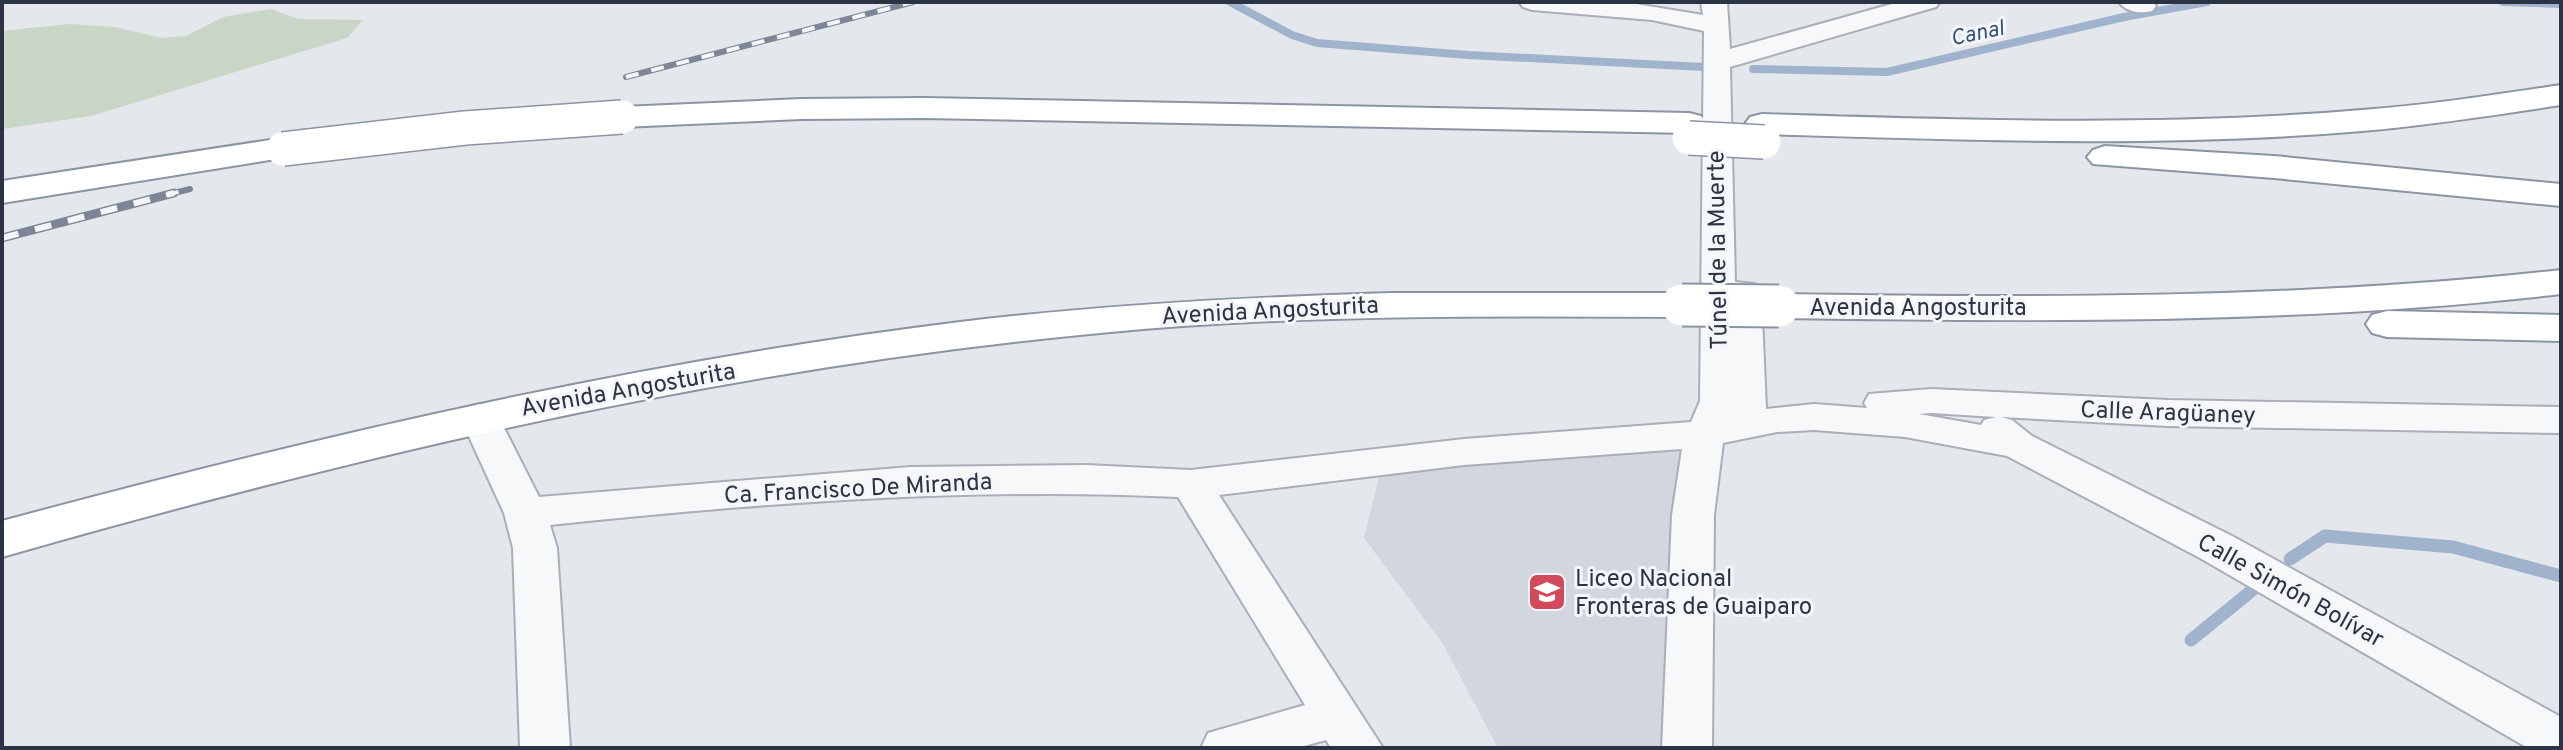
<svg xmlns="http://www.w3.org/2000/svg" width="2563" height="750" font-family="Overpass,sans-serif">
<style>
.built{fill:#d2d6de}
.green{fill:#c9d6c5}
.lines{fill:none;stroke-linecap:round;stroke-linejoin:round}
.stream-far1{stroke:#9fb4cc;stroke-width:8}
.stream{stroke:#9fb4cc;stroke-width:13}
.street-casing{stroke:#a9aeb7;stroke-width:4}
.highway-casing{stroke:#8b94a3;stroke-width:4}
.street{fill:#f7f8fa;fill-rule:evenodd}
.highway{fill:#fff;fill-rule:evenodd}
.rail-far1-casing{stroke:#7d8696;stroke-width:6}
.rail-casing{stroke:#7d8696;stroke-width:9}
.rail-far1{stroke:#f4f6f9;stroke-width:4;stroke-dasharray:13;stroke-linecap:butt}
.rail{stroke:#f4f6f9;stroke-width:6;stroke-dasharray:17;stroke-linecap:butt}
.highway-bridge-far1-casing{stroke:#8b94a3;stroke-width:36;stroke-linecap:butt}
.highway-bridge-casing{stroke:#8b94a3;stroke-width:45;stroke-linecap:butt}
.highway-bridge-far1{stroke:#fff;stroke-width:33}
.highway-bridge{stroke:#fff;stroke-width:41}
.labels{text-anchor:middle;stroke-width:6;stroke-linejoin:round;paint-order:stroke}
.far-water-label{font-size:22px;font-style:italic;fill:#34527a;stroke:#f4f6f9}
.street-label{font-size:24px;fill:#2b3445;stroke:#f4f6f9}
.poi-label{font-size:24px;fill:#2b3445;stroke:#f4f6f9;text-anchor:start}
</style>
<rect width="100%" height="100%" fill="#e4e7ec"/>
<!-- built -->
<polygon class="built" points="1704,434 1687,748 1498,748 1443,644 1364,538 1383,460"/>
<!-- green -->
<polygon class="green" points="271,9 298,19 363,20 347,38 91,116 2,129 2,31 69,24 115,27 161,38 186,36 223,17"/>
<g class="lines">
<!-- stream-far1 -->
<g class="stream-far1">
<polyline points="1230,2 1292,35 1317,43 1468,55 1704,67"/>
<polyline points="2503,2 2561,4"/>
<polyline points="1753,69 1887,72 2124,17 2207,2"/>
</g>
<!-- stream -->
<g class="stream">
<polyline points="2290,559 2325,536 2453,547 2561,576"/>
<polyline points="2191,640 2255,588"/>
</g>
<!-- street casing -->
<g class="street-casing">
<g id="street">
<path d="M1519,2H1624L1703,15L1701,2H1727L1730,49L1899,2H1940L1936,7L1730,67L1735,282L1755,284L1761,291L1766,409L1814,404L1867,408L1864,403L1869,394L1931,389L2168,400L2561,407V433L2168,426L2001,417L2012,420L2032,436L2232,536L2561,717V748H2528L2200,558L2007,456L1905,437L1814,430L1777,432L1723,443L1714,515L1712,748H1662L1672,515L1682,449L1464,465L1219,495L1383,748H1331L1326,740L1297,748H1201L1208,733L1305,705L1178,497C968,487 759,503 550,525L557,548L570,748H520L513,548L504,513L460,417L466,408L480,404L494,408L539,497L911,467L1086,465L1191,470L1464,439L1691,422L1700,401L1704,31L1652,20L1532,10L1523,7ZM1931,413L1996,417L1984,420L1981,425L1919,414Z"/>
<path d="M2119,2H2153L2156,6L2152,11C2141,14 2126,12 2119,2Z"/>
</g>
</g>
<!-- highway casing -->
<g class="highway-casing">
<g id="highway">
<path d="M2561,85V105C2495,115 2429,125 2362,131C2163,148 1962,140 1762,134L1750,131L1745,124L1750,117L1762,114C1962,120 2163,127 2362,110C2429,105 2495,95 2561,85Z"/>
<polygon points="924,98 1689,113 1701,116 1706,123 1701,130 1689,133 924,118 801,119 622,127 610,124 605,117 610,110 622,107 801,99"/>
<polygon points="283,138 295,142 301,149 295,156 2,203 2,181"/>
<polygon points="2105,146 2274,156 2561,184 2561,206 2274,178 2093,164 2087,157 2093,150"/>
<path d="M2561,270V294C2301,324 2041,322 1779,318L1764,315L1758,306L1764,297L1779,294C2041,298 2301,299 2561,270Z"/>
<path d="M1391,293H1682L1697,296L1703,305L1697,314L1682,317C1488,316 1293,314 1100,333C726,368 362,454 2,557V521C317,436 635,362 960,322C1103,305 1247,297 1391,293Z"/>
<polygon points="2387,311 2561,315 2561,341 2387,337 2372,333 2366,324 2372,315"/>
</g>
</g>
<!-- street -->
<use href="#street" class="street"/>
<!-- highway -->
<use href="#highway" class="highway"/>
<!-- rail-far1 casing -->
<g class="rail-far1-casing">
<g id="rail-far1">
<polyline points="626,77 913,2"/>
<polyline points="166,195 190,189"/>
</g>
</g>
<!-- rail casing -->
<g class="rail-casing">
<polyline id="rail" points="2,238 174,193"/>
</g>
<!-- rail-far1 -->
<use href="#rail-far1" class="rail-far1"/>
<!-- rail -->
<use href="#rail" class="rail"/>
<!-- highway-bridge-far1 casing -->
<g class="highway-bridge-far1-casing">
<g id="highway-bridge-far1">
<polyline points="1689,138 1764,142"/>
<polyline points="283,149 465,128 622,117"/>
</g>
</g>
<!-- highway-bridge casing -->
<g class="highway-bridge-casing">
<polyline id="highway-bridge" points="1682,305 1779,306"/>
</g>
<!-- highway-bridge-far1 -->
<use href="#highway-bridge-far1" class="highway-bridge-far1"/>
<!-- highway-bridge -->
<use href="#highway-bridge" class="highway-bridge"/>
</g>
<!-- icons -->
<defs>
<g id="school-square" transform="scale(2)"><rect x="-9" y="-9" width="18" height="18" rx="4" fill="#d1495b" stroke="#f4f6f9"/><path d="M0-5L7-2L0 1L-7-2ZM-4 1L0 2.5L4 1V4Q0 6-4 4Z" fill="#fff"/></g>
</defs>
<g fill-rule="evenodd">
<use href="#school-square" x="1547" y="592"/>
</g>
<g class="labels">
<!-- far-water labels -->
<g class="far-water-label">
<text transform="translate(1977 32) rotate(-12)" y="8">Canal</text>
</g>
<!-- street labels -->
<g class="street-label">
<text transform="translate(1717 250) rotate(-91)" y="8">Túnel de la Muerte</text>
<text x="1918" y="315">Avenida Angosturita</text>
<text transform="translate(1270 310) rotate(-3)" y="8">Avenida Angosturita</text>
<text transform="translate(628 389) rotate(-10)" y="8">Avenida Angosturita</text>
<text transform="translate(2168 412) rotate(2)" y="8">Calle Aragüaney</text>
<text transform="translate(858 488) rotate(-3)" y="8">Ca. Francisco De Miranda</text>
<text transform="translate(2291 590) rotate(29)" y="8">Calle Simón Bolívar</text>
</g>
<!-- poi labels -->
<g class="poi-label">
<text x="1575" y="586">Liceo Nacional<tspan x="1575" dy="28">Fronteras de Guaiparo</tspan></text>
</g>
</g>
<!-- border -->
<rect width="2563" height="750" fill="none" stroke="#2b3445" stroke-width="8"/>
</svg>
